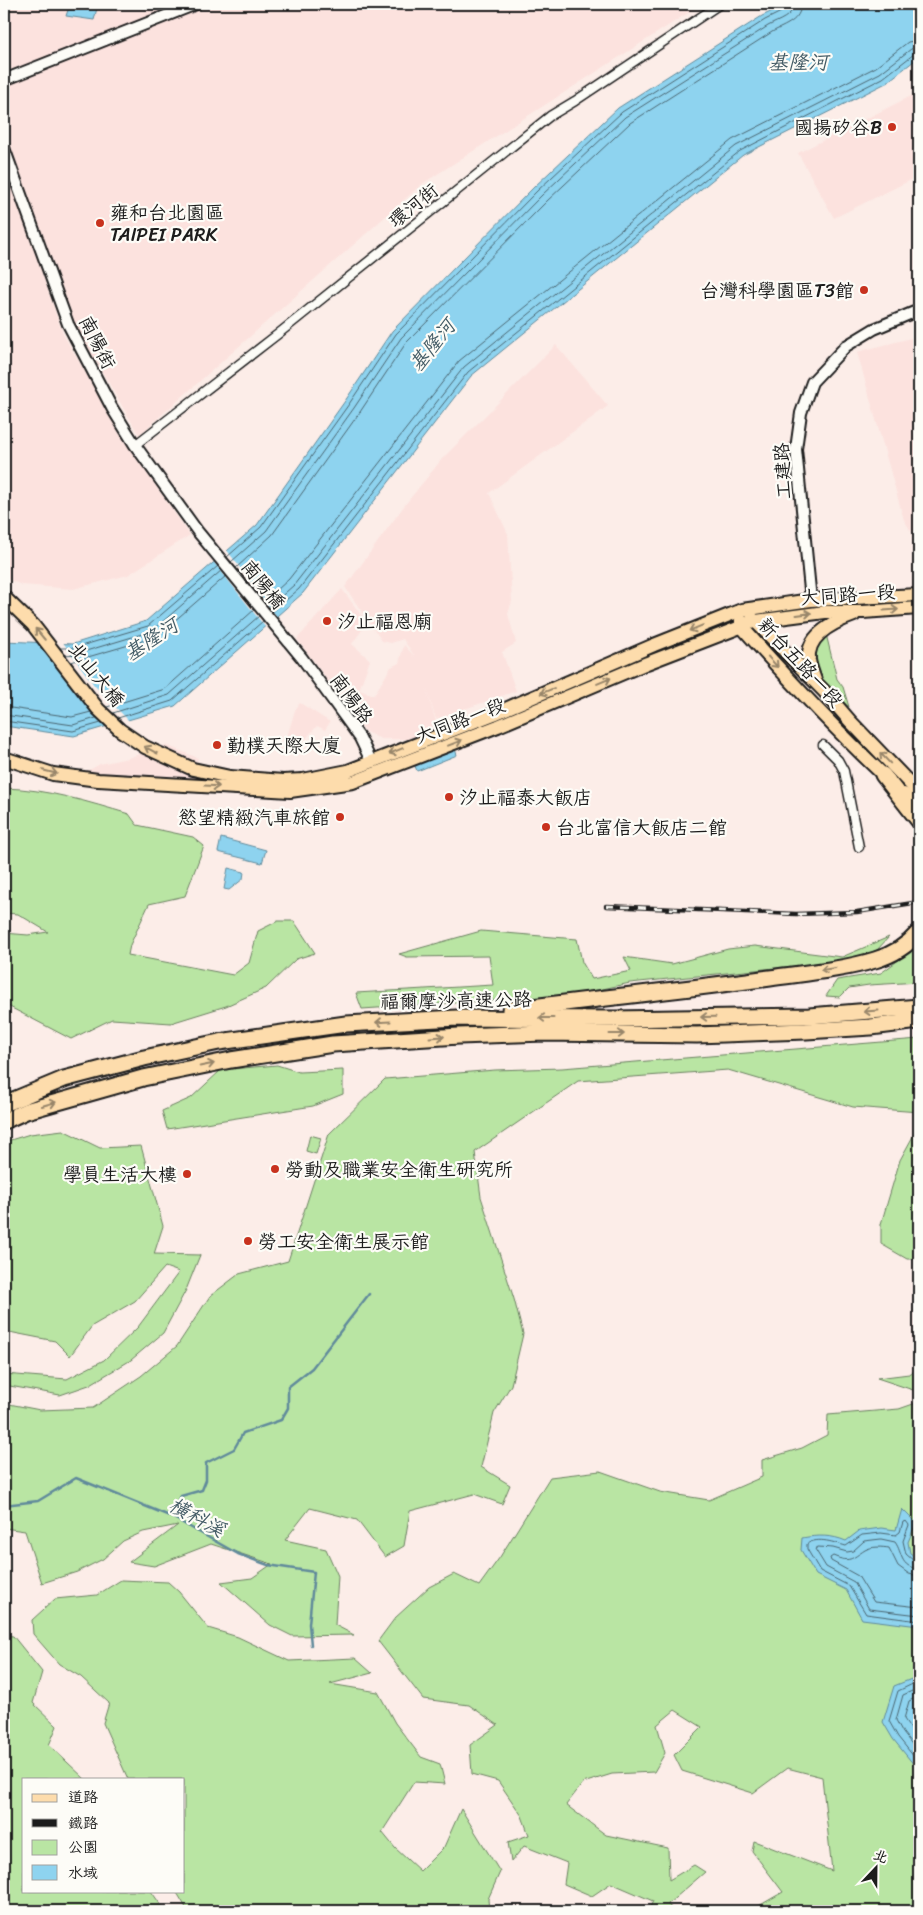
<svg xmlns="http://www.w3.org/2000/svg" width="923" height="1915" font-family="Sriracha,'LXGW WenKai TC',sans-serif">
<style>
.built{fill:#fce2de}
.green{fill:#b9e5a3;stroke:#6a8060}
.water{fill:#8ed3ef;stroke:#608a9b}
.pier{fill:#fcede8}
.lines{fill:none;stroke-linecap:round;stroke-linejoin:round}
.shore{stroke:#4a6570;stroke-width:1}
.stream{stroke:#608a9b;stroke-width:2.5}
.minor-casing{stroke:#1c1c1c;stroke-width:11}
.tertiary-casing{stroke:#1c1c1c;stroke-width:14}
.primary-casing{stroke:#1c1c1c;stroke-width:16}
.motorway-casing{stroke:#1c1c1c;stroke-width:19}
.minor{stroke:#fdfcf7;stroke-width:8}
.tertiary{stroke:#fdfcf7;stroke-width:10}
.primary{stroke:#fddcac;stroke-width:12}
.motorway{stroke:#fddcac;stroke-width:15}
.rail-casing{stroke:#1c1c1c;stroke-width:4.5}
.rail{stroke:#fdfcf7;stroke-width:2.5;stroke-dasharray:8;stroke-linecap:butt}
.oneway{stroke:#98866b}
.poi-dot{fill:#c8321e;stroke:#fdfcf7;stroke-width:2}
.labels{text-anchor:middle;stroke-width:4.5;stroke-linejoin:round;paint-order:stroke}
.poi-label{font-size:19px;fill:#1c1c1c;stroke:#fdfcf7;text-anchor:start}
.street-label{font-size:19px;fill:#1c1c1c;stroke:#fdfcf7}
.water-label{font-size:20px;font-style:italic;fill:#445c66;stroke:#fdfcf7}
</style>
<rect width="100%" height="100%" fill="#fcede8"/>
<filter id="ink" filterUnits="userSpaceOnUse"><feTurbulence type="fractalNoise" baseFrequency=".02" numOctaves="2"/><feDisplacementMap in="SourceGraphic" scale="10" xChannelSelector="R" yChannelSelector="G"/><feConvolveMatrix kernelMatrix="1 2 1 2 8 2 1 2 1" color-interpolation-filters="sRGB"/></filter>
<g filter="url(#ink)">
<!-- built -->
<g class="built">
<polygon points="4,4 702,4 422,184 139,435 72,320 4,128"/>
<polygon points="919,92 919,176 834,218 798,153"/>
<polygon points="4,163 63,334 129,447 190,535 128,575 73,589 22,585 4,578"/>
<polygon points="919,336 919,551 914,536 904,520 857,352"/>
<polygon points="556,345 608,406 489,493 508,534 512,601 508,614 516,643 502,652 516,691 436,719 426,689 438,728 408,739 381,739 366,732 297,639 342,589 367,623 352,644 370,660 359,690 374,695 391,667 399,663 404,645 415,657 403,639 391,643 382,641 345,587 404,506 442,459"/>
<polygon points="300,703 330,722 325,730 317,726 295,751 285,744 295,710"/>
<polygon points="166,745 198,758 188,775 198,779 77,773 91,769 100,764 128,758"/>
</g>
<!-- green -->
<g class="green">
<path d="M826,634L837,679L843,687L849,707C824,684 800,668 826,634Z"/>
<path d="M4,788C47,789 88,802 129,814L137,825L193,837L204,846L185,896L149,904L130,945L128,955L233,975L249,963L258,931L278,921H294L315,953L296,959L266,988L226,1006L171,1023L112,1019L71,1039L4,1004V933L28,935L48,932L18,914L4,913Z"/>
<polygon points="481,931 577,939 582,962 592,979 631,971 624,957 672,964 728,949 755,946 842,957 889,937 877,950 851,960 630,983 575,995 362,1009 356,993 493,985 489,956 407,957 399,954"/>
<polygon points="919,945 919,982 869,985 849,988 840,997 826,996 837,980 881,973"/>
<polygon points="919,1039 919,1112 853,1107 728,1070 578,1081 475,1152 481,1197 514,1299 523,1334 511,1385 494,1413 481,1467 510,1485 502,1504 474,1494 410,1511 404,1546 385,1557 357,1520 310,1508 285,1540 326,1549 338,1576 335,1625 354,1635 292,1636 270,1625 221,1582 252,1578 272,1564 211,1544 154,1566 129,1562 178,1525 143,1532 123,1541 103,1559 77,1572 42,1583 25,1531 4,1528 4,1403 40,1410 93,1408 141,1376 177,1346 210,1296 239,1274 288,1261 329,1134 385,1079 495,1070 562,1068"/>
<polygon points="277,1065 299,1072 343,1070 343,1094 313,1106 167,1129 162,1111 191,1098 221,1070"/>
<polygon points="917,1129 919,1129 919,1259 907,1259 881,1244 881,1224 900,1160"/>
<polygon points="63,1130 100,1148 141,1146 163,1226 154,1254 200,1255 186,1290 163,1333 131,1360 89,1385 60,1395 4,1385 4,1374 67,1379 104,1360 138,1327 179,1272 165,1267 135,1301 92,1326 70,1356 55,1341 4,1331 4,1142 30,1134"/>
<polygon points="310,1135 321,1138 316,1154 306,1151"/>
<polygon points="919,1369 919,1392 877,1378 909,1374"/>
<polygon points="919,1402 919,1911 750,1911 783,1892 752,1851 754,1841 832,1871 822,1777 787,1768 753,1793 682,1771 674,1755 702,1727 675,1710 657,1725 665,1753 654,1772 612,1774 583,1783 566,1805 606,1835 668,1848 669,1880 694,1865 705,1872 668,1904 673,1911 648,1911 653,1901 611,1883 592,1896 564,1884 567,1863 524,1846 511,1862 508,1842 529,1835 522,1816 498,1781 472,1774 470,1745 498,1725 469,1705 423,1699 378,1641 395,1618 429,1587 454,1574 479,1586 500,1557 550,1477 600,1471 660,1492 709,1500 762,1477 762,1460 802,1448 827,1435 828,1415 899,1409"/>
<polygon points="121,1580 168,1582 179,1592 208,1628 238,1637 289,1661 355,1658 372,1673 330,1684 378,1692 395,1723 421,1757 440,1764 445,1784 414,1782 382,1832 395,1848 420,1871 444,1847 461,1809 500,1872 488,1899 489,1911 188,1911 176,1891 184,1891 184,1779 128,1779 103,1723 109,1703 81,1677 59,1664 33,1634 32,1620 55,1599 97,1595"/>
<polygon points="4,1635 13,1636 42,1672 33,1703 57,1726 49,1745 85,1779 24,1779 24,1891 151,1891 165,1911 4,1911"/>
</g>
<!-- water -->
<g class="water">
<polygon points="70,4 98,4 94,20 66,16"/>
<polygon points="787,4 919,4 919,57 886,83 743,155 471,376 303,593 175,706 74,736 4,726 4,641 73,644 146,621 257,525 345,401 392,331 534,187 618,108 762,16"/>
<polygon points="454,746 457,755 417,771 413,761"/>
<polygon points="221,838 266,850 262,863 218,852"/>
<polygon points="228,868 244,872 243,879 229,890 224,889"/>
<path d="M902,1509L916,1523L908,1542L910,1553L919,1559V1626L862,1619L846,1590L816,1575L801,1550L802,1538C818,1535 832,1535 846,1541L859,1531L881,1528L896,1530Z"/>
<polygon points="919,1676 919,1771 893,1739 883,1722 894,1686"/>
</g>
<!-- pier -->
<g class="pier">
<polygon points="226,549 278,618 266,628 212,560"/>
<polygon points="39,640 62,641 94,685 130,722 113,727"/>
</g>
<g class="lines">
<!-- shore -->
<g class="shore">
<polyline points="227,557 261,527 349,404 396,334 537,191 622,112 765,20 785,10 788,4"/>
<path d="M231,562L266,531L354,408L401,338L542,195L625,117L768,26C779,20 793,17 794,4"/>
<path d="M236,568L272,535L360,412L406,343L547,201L630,123L772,32C785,25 801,21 801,4"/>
<polyline points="264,602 289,579 459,361 732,140 876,67 908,42 919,40"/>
<polyline points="268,608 294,585 464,367 736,146 880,73 911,49 919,47"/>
<polyline points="272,612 299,589 468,372 740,151 883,78 914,54 919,53"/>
<polyline points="60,648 74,648 148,626 218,566"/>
<polyline points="65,655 76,654 152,631 222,570"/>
<polyline points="71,662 156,637 226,576"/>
<polyline points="4,707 72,717 91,712"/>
<polyline points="107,707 165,689 254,610"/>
<polyline points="113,713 169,695 259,616"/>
<polyline points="4,715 73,725 96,718"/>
<polyline points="118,718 172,701 263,621"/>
<polyline points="4,721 73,731 101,723"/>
<path d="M919,1562H915L906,1554L903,1541L909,1525L906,1521L903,1522L900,1532L896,1535L881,1533L862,1535L846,1546C835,1543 818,1536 807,1544V1549L820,1571L849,1586L866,1614L919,1621"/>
<path d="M919,1569C899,1567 903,1553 895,1542L881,1539L864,1541L853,1551L847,1552L833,1548L818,1547L815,1549L826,1567L854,1582L869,1609L919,1615"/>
<path d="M919,1576L909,1574L898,1566L889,1548C882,1547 872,1546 865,1550C851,1559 850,1563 833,1556L830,1558L831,1561L858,1576L874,1602L919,1607"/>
<polyline points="919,1681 898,1691 889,1721 898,1737 919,1763"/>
<polyline points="919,1688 903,1695 896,1720 903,1733 919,1753"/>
<polyline points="919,1696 909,1701 904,1719 919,1741"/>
</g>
<!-- stream -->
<g class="stream">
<polyline points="4,1505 38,1501 76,1478 172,1517 238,1554 268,1565 314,1572 309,1624 311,1645"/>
<polyline points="172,1517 181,1496 202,1490 206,1480 206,1463 234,1449 243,1433 281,1420 288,1408 288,1387 312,1368 369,1294"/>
</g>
<!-- minor casing -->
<g class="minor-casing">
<g id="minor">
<polyline points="135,445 278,334 550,116 575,101 720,4"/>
<polyline points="823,745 838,760 844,771 859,847"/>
</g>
</g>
<!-- tertiary casing -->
<g class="tertiary-casing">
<g id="tertiary">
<polyline points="4,80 196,4"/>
<polyline points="4,148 68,324 112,408 135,445 198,532 302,658 360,738 371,761"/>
<polyline points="811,600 796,449 801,413 812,382 846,346 874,329 919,310"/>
</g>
</g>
<!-- primary casing -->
<g class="primary-casing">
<g id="primary">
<polyline points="4,597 33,625 98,709 120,730 145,747 193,769 230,777 283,781 303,780 348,771 494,714 654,645 742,610 811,600 919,595"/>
<polyline points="752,618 825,692 850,721 919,793"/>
<path d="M741,620V626C788,679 837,732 889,780"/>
<path d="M815,680C813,674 810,667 809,660C806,635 834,622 854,615"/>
<polyline points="4,758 53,774 98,780 290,791 353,782 498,726 647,663 756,621 825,612 863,612 919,608"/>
<polyline points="904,794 919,808"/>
</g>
</g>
<!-- motorway casing -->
<g class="motorway-casing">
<g id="motorway">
<polyline points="883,775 919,821"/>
<path d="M510,1010C597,998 684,990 770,978C805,973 842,970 875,960C892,955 908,945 919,932"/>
<polyline points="4,1104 64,1079 144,1058 219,1042 346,1024 457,1018 614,1019 809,1016 919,1007"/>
<polyline points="4,1121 26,1111 143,1078 231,1060 333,1044 459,1036 545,1033 697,1035 806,1031 871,1027 919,1021"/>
</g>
</g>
<!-- minor -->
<use href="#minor" class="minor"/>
<!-- tertiary -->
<use href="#tertiary" class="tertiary"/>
<!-- primary -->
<use href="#primary" class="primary"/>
<!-- motorway -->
<use href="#motorway" class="motorway"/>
<!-- rail casing -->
<g class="rail-casing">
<polyline id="rail" points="606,906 796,914 857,912 919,902"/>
</g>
<!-- rail -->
<use href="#rail" class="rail"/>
</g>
<!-- one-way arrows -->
<defs><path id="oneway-shaft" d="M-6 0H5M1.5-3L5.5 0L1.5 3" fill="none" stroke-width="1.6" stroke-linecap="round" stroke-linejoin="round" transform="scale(1.25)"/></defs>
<g class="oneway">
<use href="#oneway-shaft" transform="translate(891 610) rotate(-4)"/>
<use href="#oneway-shaft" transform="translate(804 614) rotate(-7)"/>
<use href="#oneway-shaft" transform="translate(696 628) rotate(158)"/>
<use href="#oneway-shaft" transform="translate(40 634) rotate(-130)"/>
<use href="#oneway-shaft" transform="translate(773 662) rotate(47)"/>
<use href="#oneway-shaft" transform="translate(604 681) rotate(-23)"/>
<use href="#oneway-shaft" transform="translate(547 691) rotate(157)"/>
<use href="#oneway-shaft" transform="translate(455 743) rotate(-21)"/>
<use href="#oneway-shaft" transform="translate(151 750) rotate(-152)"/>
<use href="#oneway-shaft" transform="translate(396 751) rotate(158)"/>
<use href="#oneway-shaft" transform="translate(885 758) rotate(-134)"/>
<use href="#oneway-shaft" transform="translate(50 772) rotate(14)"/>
<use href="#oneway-shaft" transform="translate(212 786) rotate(3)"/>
<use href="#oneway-shaft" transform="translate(828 969) rotate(172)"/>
<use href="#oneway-shaft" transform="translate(871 1011) rotate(176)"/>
<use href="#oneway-shaft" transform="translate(708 1017) rotate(179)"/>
<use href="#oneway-shaft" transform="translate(546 1018) rotate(-180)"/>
<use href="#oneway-shaft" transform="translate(383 1022) rotate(177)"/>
<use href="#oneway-shaft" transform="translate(617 1034)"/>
<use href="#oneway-shaft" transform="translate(437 1037) rotate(-4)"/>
<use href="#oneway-shaft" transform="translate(207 1065) rotate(-11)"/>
<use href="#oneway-shaft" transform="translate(49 1104) rotate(-16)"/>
</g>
</g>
<!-- markers -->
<g class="poi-dot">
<circle cx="892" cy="127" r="5"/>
<circle cx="100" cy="223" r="5"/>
<circle cx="864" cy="290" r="5"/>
<circle cx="327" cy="621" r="5"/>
<circle cx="217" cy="745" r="5"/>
<circle cx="449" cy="797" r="5"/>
<circle cx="340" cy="817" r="5"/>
<circle cx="546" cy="827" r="5"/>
<circle cx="275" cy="1169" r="5"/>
<circle cx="187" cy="1174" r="5"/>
<circle cx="248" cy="1241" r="5"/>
</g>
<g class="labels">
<!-- poi labels -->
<g class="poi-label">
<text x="882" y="134" text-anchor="end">國揚矽谷B</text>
<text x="110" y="219">雍和台北園區<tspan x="110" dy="22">TAIPEI PARK</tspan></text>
<text x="854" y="297" text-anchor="end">台灣科學園區T3館</text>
<text x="337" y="628">汐止福恩廟</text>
<text x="227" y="752">勤樸天際大廈</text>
<text x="459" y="804">汐止福泰大飯店</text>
<text x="330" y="824" text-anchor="end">慾望精緻汽車旅館</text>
<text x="556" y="834">台北富信大飯店二館</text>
<text x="285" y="1176">勞動及職業安全衛生研究所</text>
<text x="177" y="1181" text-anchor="end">學員生活大樓</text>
<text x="258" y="1248">勞工安全衛生展示館</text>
</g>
<!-- street labels -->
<g class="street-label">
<text transform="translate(413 205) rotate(-39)" y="7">環河街</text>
<text transform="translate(98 342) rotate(63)" y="7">南陽街</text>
<text transform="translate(782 471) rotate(-93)" y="7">工建路</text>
<text transform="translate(264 584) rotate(51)" y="7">南陽橋</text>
<text transform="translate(848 594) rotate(-4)" y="7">大同路一段</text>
<text transform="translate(801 662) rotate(47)" y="7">新台五路一段</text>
<text transform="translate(97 674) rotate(51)" y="7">北山大橋</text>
<text transform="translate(352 698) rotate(54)" y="7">南陽路</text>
<text transform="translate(460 720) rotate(-21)" y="7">大同路一段</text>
<text transform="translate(456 1000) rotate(-1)" y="7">福爾摩沙高速公路</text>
</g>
<!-- water labels -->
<g class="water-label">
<text x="798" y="69">基隆河</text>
<text transform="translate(432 345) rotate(-51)" y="7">基隆河</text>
<text transform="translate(151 639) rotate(-33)" y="7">基隆河</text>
<text transform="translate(197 1517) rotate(28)" y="7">橫科溪</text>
</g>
</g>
<!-- margin -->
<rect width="923" height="1915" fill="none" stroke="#fdfcf7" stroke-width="20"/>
<rect x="10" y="10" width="903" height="1895" fill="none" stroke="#1c1c1c" stroke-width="2" filter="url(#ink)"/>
<!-- legend -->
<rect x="22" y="1778" width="162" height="115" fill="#fdfcf7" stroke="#a3a29f"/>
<rect x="32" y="1794" width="25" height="8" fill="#fddcac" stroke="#a3a29f"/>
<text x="68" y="1802" font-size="15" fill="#1c1c1c">道路</text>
<rect x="32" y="1819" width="25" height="8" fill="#1c1c1c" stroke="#a3a29f"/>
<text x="68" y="1828" font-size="15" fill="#1c1c1c">鐵路</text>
<rect x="32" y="1840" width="25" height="15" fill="#b9e5a3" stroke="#a3a29f"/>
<text x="68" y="1852" font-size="15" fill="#1c1c1c">公園</text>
<rect x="32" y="1865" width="25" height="15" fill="#8ed3ef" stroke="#a3a29f"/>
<text x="68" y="1878" font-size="15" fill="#1c1c1c">水域</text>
<!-- north arrow -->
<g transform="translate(876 1868) rotate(22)" stroke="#fdfcf7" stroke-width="4" paint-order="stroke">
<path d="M0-4L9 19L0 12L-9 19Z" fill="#1c1c1c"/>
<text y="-8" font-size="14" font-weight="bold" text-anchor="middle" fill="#1c1c1c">北</text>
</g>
</svg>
